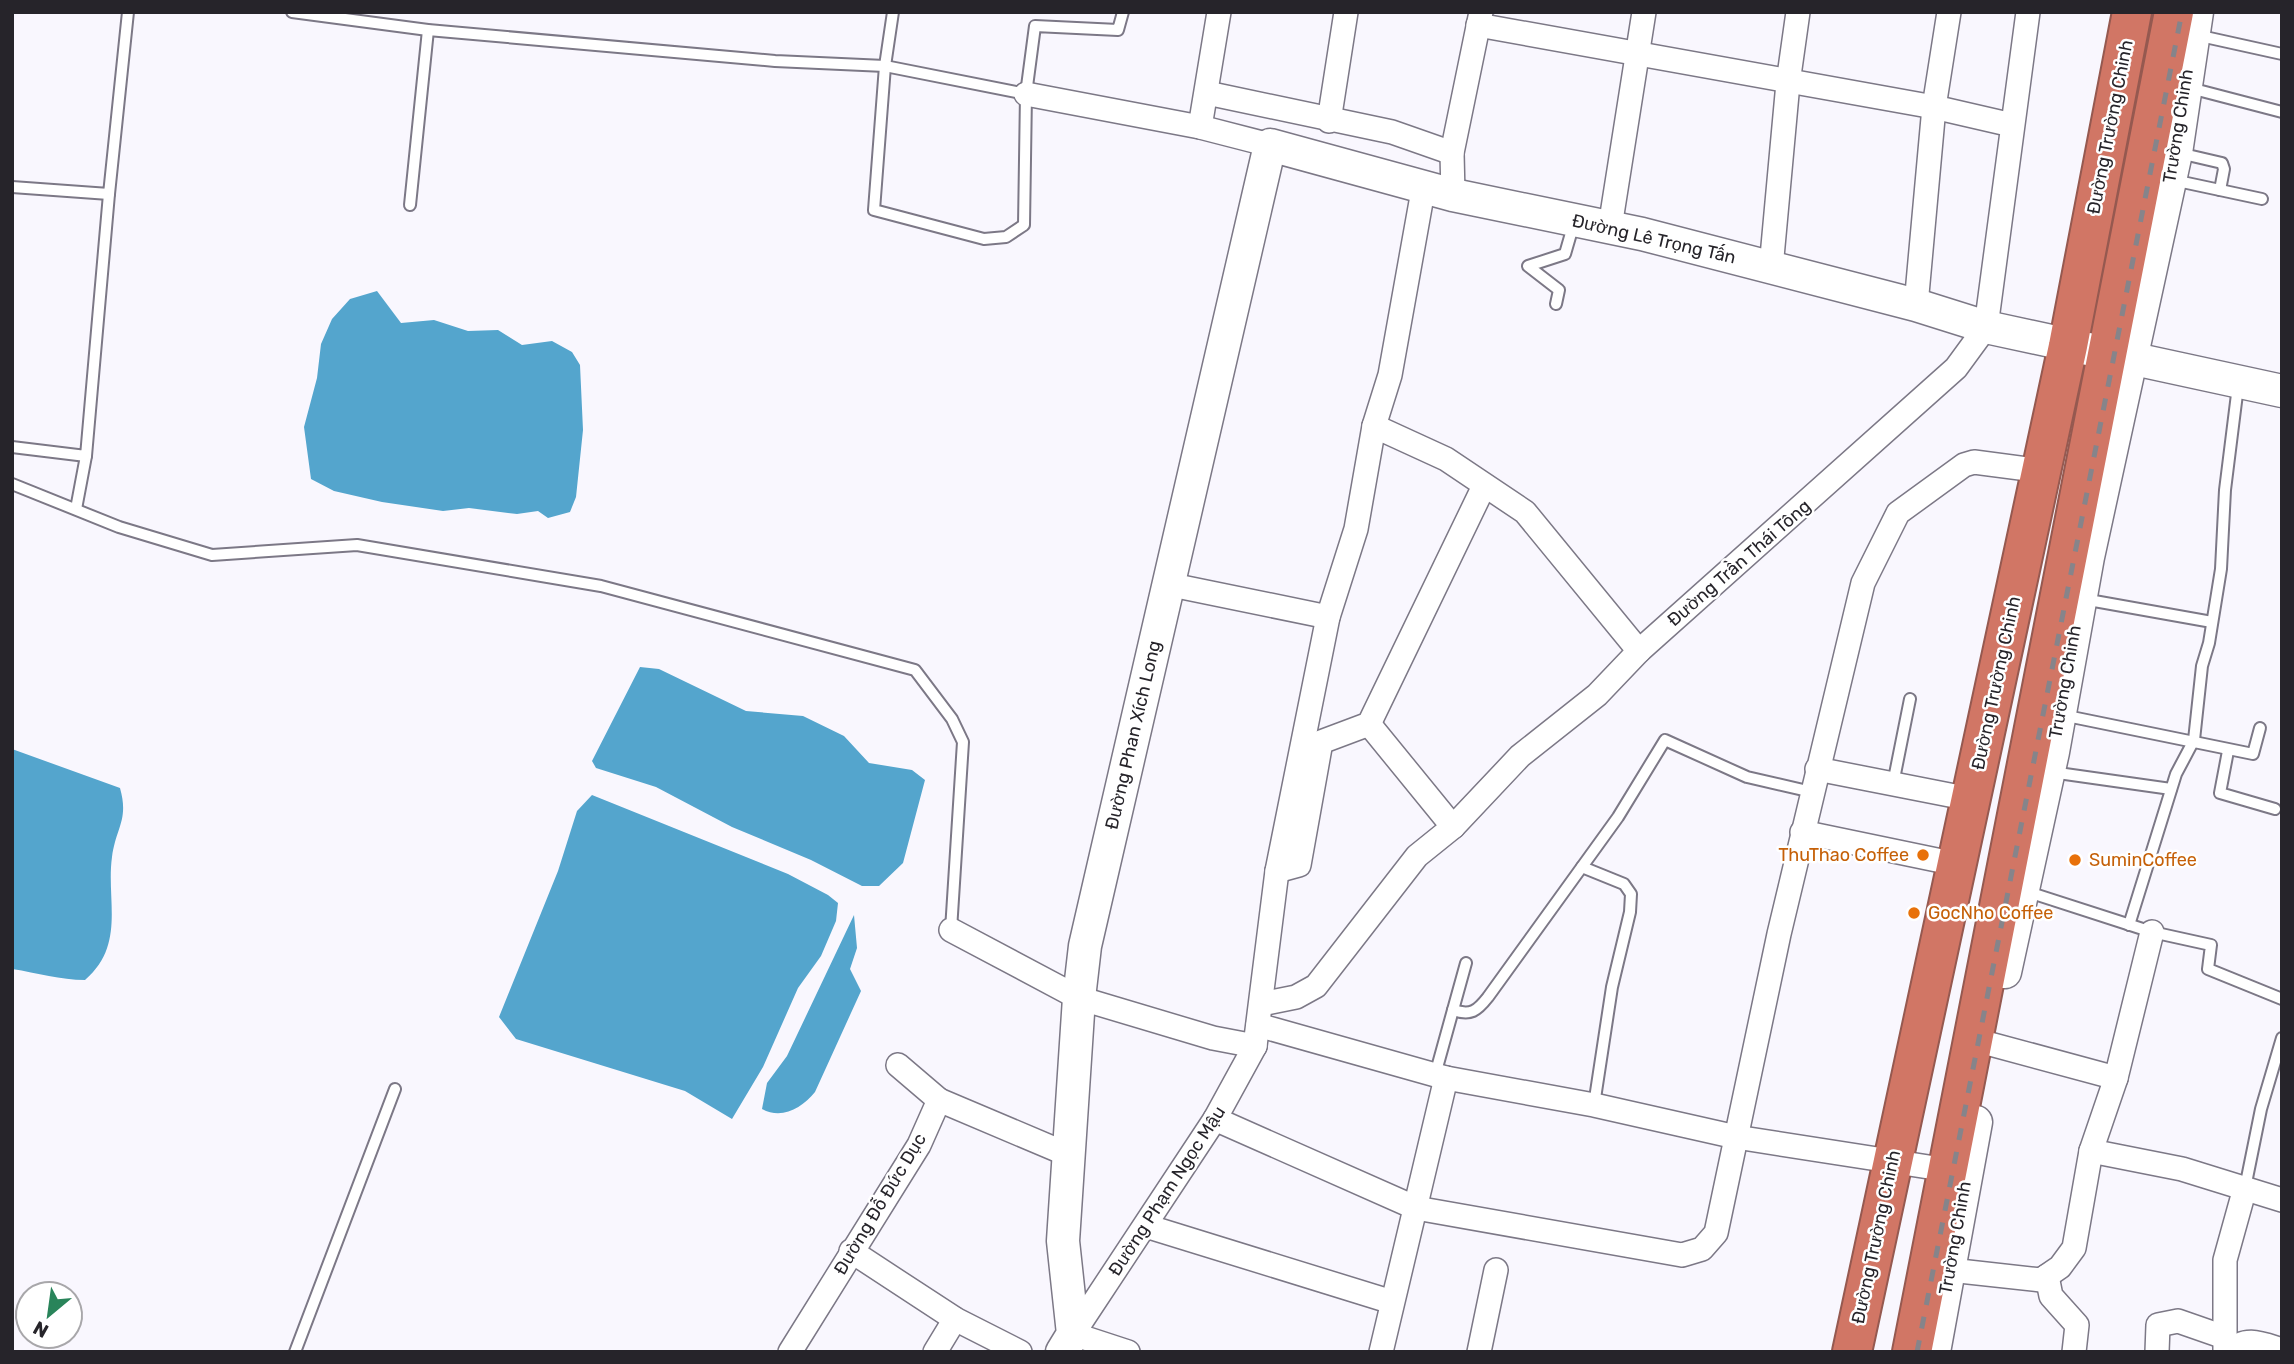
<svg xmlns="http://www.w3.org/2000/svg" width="2294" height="1364" font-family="Rubik,sans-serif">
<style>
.water{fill:#54a5cd}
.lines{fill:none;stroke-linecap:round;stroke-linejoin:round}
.lane-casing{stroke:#7c7886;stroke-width:14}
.street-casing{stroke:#7c7886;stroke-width:26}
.secondary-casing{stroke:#7c7886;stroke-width:35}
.highway-casing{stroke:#955950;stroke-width:42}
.lane{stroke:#fff;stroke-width:10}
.street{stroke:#fff;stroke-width:23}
.secondary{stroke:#fff;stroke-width:32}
.highway{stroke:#d17665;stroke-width:38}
.rail{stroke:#86848a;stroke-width:5;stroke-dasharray:12 12;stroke-linecap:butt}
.food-dot{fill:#e8710a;stroke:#fff;stroke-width:2.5}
.labels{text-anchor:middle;stroke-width:5;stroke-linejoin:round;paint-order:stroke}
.street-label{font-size:18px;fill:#26242a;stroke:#fff}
.food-label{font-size:18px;fill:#c56008;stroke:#fff;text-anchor:start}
</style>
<rect width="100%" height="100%" fill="#f9f7fe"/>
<!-- water -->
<g class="water">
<polygon points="377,291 401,323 434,320 468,331 498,330 522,345 552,341 572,352 580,365 583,430 576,497 570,512 548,518 538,511 517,514 469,508 443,511 382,502 334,491 311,479 304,427 317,378 321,344 332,319 350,299"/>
<polygon points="640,667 659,669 746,711 803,716 844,736 869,763 912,770 925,780 903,863 879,886 862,886 811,860 732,827 656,787 596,768 592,761"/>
<path d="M12,749L120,788C129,820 116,827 112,857C106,900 126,945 85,980C60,980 38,973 12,969Z"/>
<polygon points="592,795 788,874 828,895 838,903 836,921 821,956 798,988 763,1067 732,1119 685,1091 516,1039 499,1017 558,871 577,811"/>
<path d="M854,915L857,948L850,969L861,991L815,1092C802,1108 782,1120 762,1109L767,1083L787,1056Z"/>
</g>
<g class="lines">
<!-- lane casing -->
<g class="lane-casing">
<g id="lane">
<polyline points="292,12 428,30 775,61 885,66 1026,94"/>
<polyline points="893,12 885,66 874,210 984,239 1006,237 1024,225 1026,94 1035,26 1118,30 1123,12"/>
<polyline points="2196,35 2282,54"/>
<polyline points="2190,88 2282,112"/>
<polyline points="2179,153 2222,163 2224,169 2220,190"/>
<polyline points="2173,180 2262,199"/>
<polyline points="12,187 109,194 128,12"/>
<polyline points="410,205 428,30"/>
<polyline points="1556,304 1559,290 1528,266 1565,254 1574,223"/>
<polyline points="12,447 86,456 109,194"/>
<polyline points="12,484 119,527 212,555 357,545 601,586 915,670 952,719 963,742 951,930"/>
<polyline points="76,509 86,456"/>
<polyline points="2083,599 2212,622"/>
<polyline points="2062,715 2253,754 2260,728"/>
<polyline points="2228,751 2220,793 2275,809"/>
<polyline points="2051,772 2171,789"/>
<polyline points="1893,784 1910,699"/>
<polyline points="1582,867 1624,884 1631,894 1630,912 1612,987 1594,1105"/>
<polyline points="2025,891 2152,932 2211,945 2208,969 2282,999"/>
<polyline points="2129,925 2176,774 2194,740 2202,666 2209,643 2221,569 2225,490 2238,386"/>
<path d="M1453,1010C1471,1016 1477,1011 1488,997L1618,817L1665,740L1747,777L1812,792"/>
<polyline points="1435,1075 1466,963"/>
<polyline points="2245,1188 2261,1109 2282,1038"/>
<polyline points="295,1352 395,1089"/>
</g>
</g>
<!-- street casing -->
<g class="street-casing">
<g id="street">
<polyline points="1478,25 1934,107 2012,125"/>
<polyline points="1207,93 1392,132 1452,153"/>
<polyline points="1026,94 1200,127 1270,145"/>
<polyline points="1329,121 1346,12"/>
<polyline points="1200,127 1219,12"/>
<polyline points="1453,195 1452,153 1481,12"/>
<polyline points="1610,227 1644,12"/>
<polyline points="1771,268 1788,83 1798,12"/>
<polyline points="1916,305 1934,107 1949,12"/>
<polyline points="1374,426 1446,459 1525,512 1639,651"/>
<polyline points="1167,584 1328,617"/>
<polyline points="1369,724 1453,827"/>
<polyline points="1817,769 1970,799"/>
<polyline points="1802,832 1956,864"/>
<polyline points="1277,871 1299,865 1321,742 1369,724 1484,486"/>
<polyline points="951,930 1079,998 1213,1038 1255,1046"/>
<polyline points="1261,1004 1296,997 1316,986 1417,856 1453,827 1520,756 1597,695 1639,651 1956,368 1986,327 2028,12"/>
<polyline points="1258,1025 1446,1078 1594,1105 1736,1137 1948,1170"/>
<polyline points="1990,1044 2116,1078"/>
<polyline points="939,1100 1069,1155"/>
<polyline points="1215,1119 1416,1208 1682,1255 1702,1249 1716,1233 1779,934 1863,583 1898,513 1964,465 1974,462 2042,471"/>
<polyline points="2091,1151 2182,1169 2282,1200"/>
<polyline points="1146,1226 1392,1302"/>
<polyline points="851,1251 955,1319 1020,1352"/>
<polyline points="1950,1270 2041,1280 2060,1267 2074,1248 2091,1151 2116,1078 2152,932"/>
<polyline points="2047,1276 2051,1296 2077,1325 2074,1352"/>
<polyline points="790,1352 919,1145 939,1100 898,1065"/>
<polyline points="935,1352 955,1319"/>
<polyline points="1128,1352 1073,1334 1215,1119 1255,1046 1277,871 1328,617 1356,529 1374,426 1390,375 1424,185"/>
<polyline points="1381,1352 1446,1078"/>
<polyline points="1479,1352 1496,1270"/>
<polyline points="2157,1352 2158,1325 2178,1321 2224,1337"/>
<polyline points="2225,1352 2225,1260 2245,1188"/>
<path d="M2230,1352C2245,1335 2263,1344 2282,1350"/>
</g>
</g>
<!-- secondary casing -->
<g class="secondary-casing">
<g id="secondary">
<polyline points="2005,972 2053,752 2088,557 2176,153 2197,12"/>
<polyline points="1062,1352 1073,1334 1063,1241 1079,998 1085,946 1270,145 1453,195 1642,234 1916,305 1986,327 2282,391"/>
<polyline points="1934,1352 1976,1122"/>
</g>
</g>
<!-- highway casing -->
<g class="highway-casing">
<g id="highway">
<polyline points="1852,1352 2068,346 2132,12"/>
<polyline points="1912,1352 2174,12"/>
</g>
</g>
<!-- lane -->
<use href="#lane" class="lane"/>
<!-- street -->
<use href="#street" class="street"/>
<!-- secondary -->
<use href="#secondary" class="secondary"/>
<!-- highway -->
<use href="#highway" class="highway"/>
<!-- rail -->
<polyline class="rail" points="1917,1352 2182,12"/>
</g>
<!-- markers -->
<g class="food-dot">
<circle cx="1923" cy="855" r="7"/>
<circle cx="2075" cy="860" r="7"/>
<circle cx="1914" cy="913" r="7"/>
</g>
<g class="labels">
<!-- street labels -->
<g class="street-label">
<text transform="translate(2178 126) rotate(-81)" y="6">Trường Chinh</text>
<text transform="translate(2110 127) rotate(-79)" y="6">Đường Trường Chinh</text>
<text transform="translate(1654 239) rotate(13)" y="6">Đường Lê Trọng Tấn</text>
<text transform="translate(1739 563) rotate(-41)" y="6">Đường Trần Thái Tông</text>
<text transform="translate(2065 682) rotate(-80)" y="6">Trường Chinh</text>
<text transform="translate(1996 683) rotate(-78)" y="6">Đường Trường Chinh</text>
<text transform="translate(1133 735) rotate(-77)" y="6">Đường Phan Xích Long</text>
<text transform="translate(1167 1191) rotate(-57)" y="6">Đường Phạm Ngọc Mậu</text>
<text transform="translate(880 1204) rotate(-59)" y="6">Đường Đỗ Đức Dục</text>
<text transform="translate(1876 1237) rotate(-78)" y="6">Đường Trường Chinh</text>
<text transform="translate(1955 1238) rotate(-80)" y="6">Trường Chinh</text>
</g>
<!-- food labels -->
<g class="food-label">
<text x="1909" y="861" text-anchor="end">ThuThao Coffee</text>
<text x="2089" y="866">SuminCoffee</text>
<text x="1928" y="919">GocNho Coffee</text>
</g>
</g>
<!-- border -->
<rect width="2294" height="1364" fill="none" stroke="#26242a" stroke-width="28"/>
<!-- north arrow -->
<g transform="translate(49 1315) rotate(209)"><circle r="33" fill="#ffffff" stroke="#a8a7aa" stroke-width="2"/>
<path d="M0-5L12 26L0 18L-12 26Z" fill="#29845a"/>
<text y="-10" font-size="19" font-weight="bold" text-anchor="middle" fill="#26242a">N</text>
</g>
</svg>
